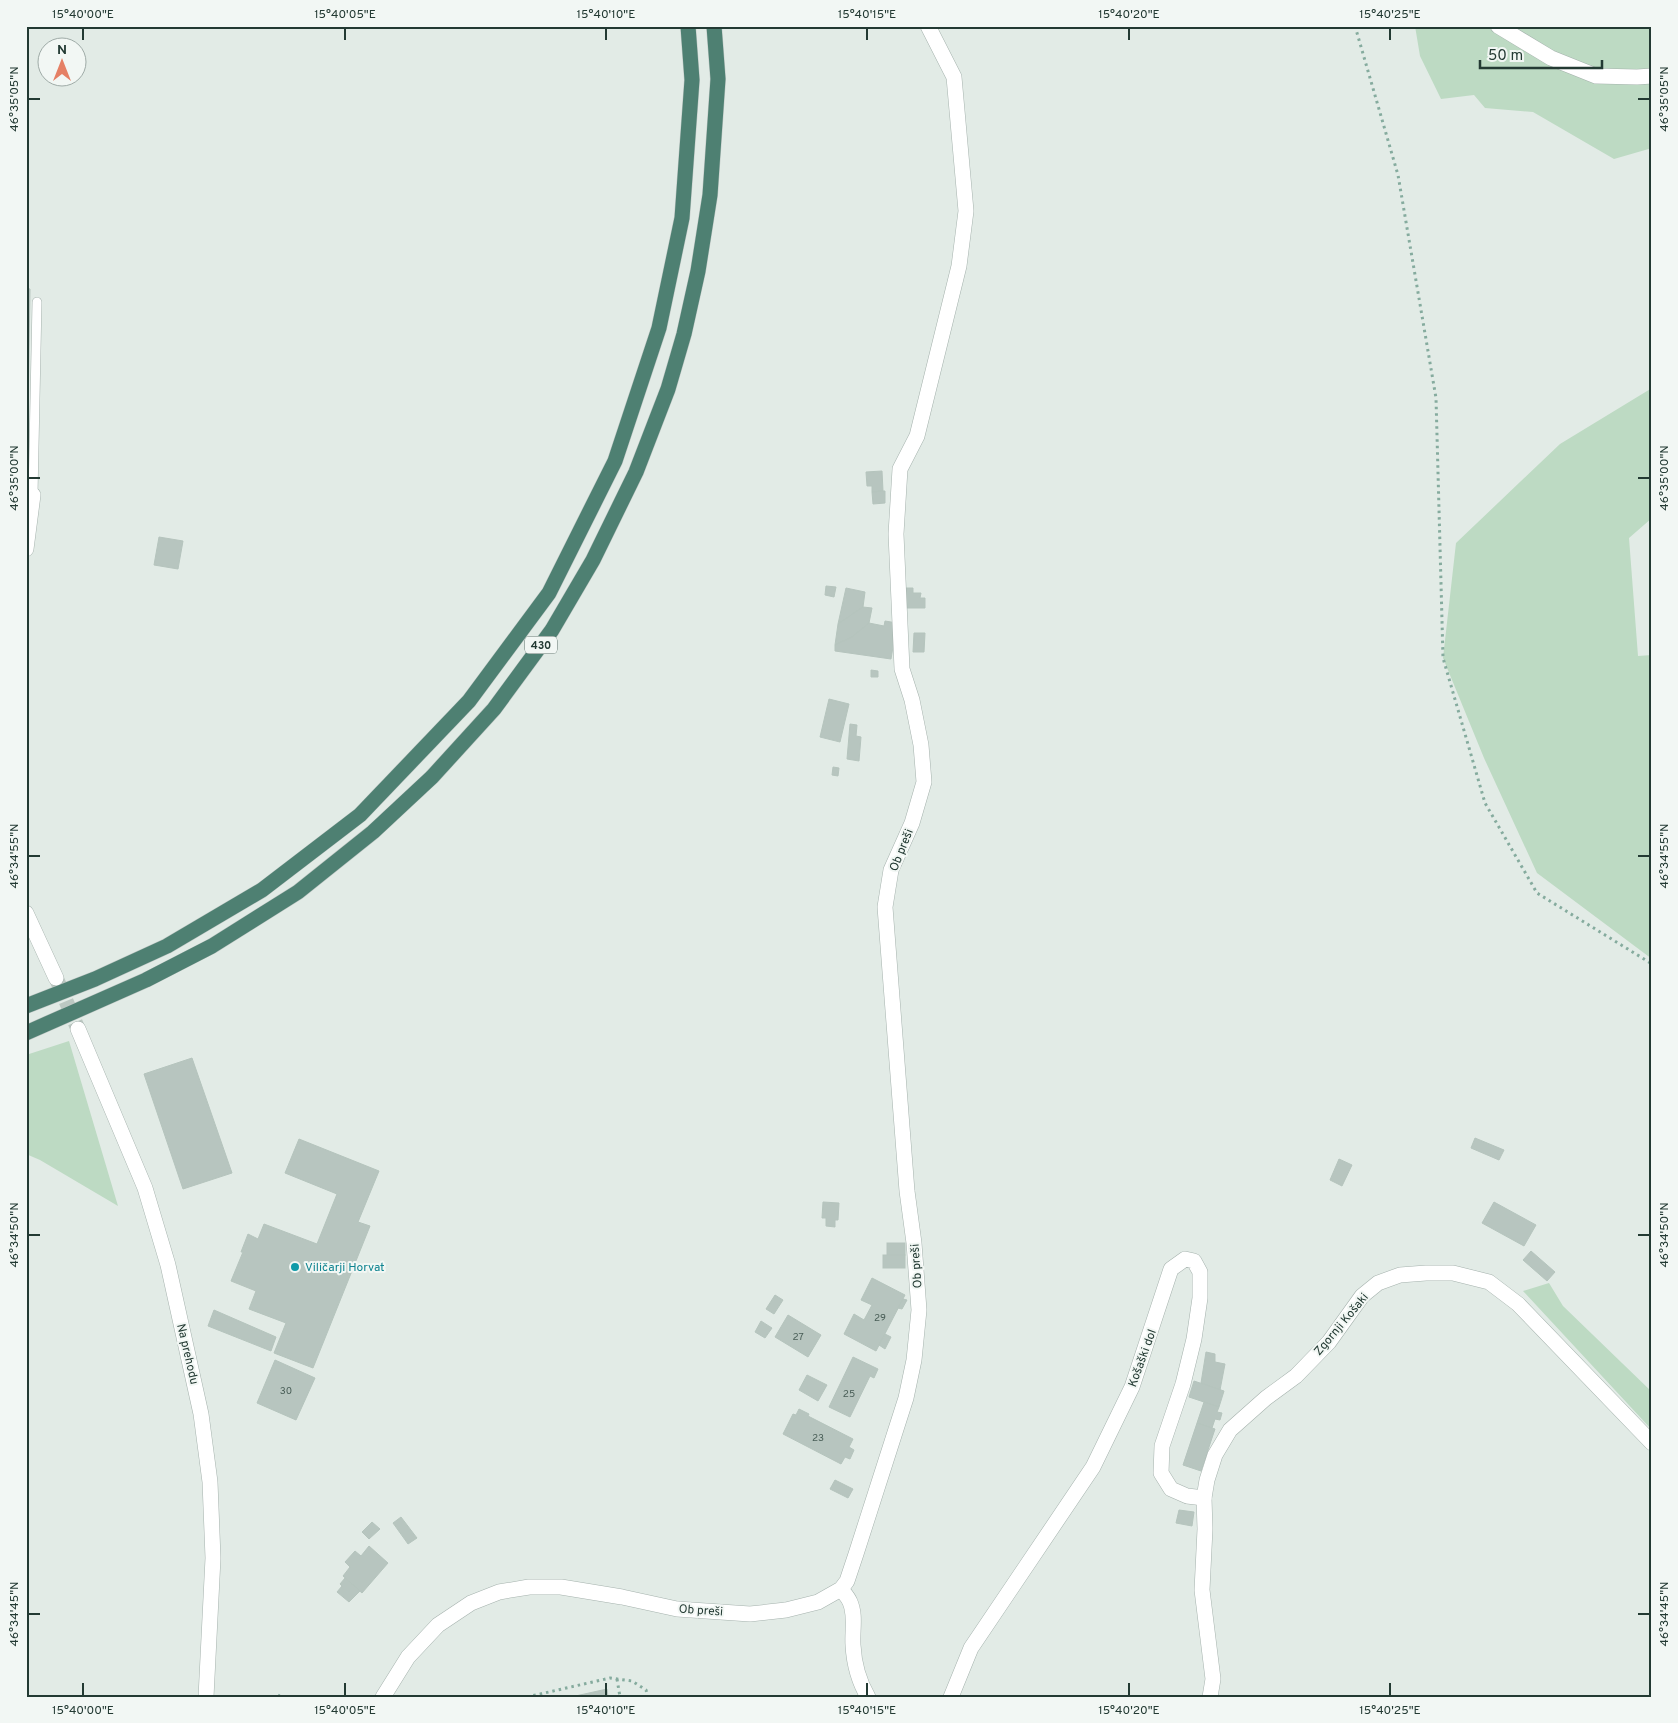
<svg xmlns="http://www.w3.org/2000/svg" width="1678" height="1723" font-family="Overpass,sans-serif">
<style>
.green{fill:#bddac3}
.building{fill:#b7c5bf;stroke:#b5c4bd}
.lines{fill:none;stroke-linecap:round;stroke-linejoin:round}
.tertiary-tunnel{stroke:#bcc8c2;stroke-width:15;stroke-dasharray:15 8;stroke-linecap:butt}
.service-casing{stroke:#a5b2ad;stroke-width:10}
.minor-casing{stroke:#a5b2ad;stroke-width:16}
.tertiary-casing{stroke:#a5b2ad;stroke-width:16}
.trunk-casing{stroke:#c1c8c6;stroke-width:16}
.path{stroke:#85ab9e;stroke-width:3;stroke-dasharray:2.5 4;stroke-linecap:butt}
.service{stroke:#fff;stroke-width:9}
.minor{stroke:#fff;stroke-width:15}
.tertiary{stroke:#fff;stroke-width:15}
.trunk{stroke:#4e8072;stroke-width:15}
.ticks{fill:none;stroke:#233a33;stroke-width:2}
.culture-dot{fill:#0f9aa8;stroke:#f2f7f4;stroke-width:2}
.labels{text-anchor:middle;stroke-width:4;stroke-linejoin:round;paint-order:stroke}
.number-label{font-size:10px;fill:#485d56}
.shield{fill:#f2f7f4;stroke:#61736d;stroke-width:1}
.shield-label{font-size:11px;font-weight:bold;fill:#233a33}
.street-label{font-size:12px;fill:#233a33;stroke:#f2f7f4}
.culture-label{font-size:12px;fill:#0d838f;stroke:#f2f7f4;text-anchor:start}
.neatline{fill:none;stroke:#233a33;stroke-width:2}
.ticks-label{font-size:12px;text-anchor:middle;fill:#233a33}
</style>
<rect width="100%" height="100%" fill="#e2ebe6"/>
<!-- green -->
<g class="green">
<polygon points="1415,26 1652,26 1652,148 1614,159 1533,112 1485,108 1474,95 1441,99 1420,56"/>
<polygon points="1652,388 1652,518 1629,538 1638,656 1652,655 1652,959 1537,873 1484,758 1443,658 1456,543 1560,444"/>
<polygon points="69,1041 118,1206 40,1160 26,1154 26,1055"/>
<polygon points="1549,1283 1563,1306 1652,1392 1652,1430 1523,1291"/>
</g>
<!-- building -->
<g class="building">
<polygon points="26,288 30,289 28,412 26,412"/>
<polygon points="26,412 28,412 29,445 26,445"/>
<polygon points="882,471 883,491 872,492 872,486 867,486 866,472"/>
<polygon points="883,491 885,491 885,503 873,504 872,492"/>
<polygon points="159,537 183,541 178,569 154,565"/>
<polygon points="826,586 836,587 834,597 825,595"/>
<polygon points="846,588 865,592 863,607 838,624"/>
<polygon points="904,588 913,588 913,593 921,593 920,598 925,598 925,608 904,608"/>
<polygon points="863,607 872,608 869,623 852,637 835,645 838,624"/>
<polygon points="885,621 897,623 891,659 835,651 835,645 852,637 869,623 884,626"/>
<polygon points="914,633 925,633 924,652 913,652"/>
<polygon points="871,670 878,671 878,677 871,677"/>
<polygon points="829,699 849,704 840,742 820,737"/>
<polygon points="850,724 857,725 856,736 861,737 859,761 847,759"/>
<polygon points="833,767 839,768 838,776 832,775"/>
<polygon points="192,1058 232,1173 183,1189 144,1074"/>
<polygon points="1475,1138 1504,1150 1499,1160 1471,1148"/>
<polygon points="299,1139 379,1171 358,1222 370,1226 313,1368 274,1353 286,1323 249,1309 256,1291 231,1281 243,1252 241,1252 248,1234 258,1239 264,1224 317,1244 337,1194 285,1173"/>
<polygon points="1339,1159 1352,1165 1342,1186 1330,1180"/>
<polygon points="823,1202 839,1203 838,1220 835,1220 835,1227 826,1226 826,1218 822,1218"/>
<polygon points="1494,1202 1536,1225 1524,1246 1482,1223"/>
<rect x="887" y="1243" width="18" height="12"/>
<polygon points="1531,1251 1555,1272 1547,1281 1523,1260"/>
<rect x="883" y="1255" width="22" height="13"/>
<polygon points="872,1278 905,1295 876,1351 844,1334 854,1314 864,1320 872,1305 861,1300"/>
<polygon points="775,1295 783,1300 774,1314 766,1309"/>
<polygon points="903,1299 907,1300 902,1309 898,1308"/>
<polygon points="214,1310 276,1337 271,1351 208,1326"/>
<polygon points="788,1315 821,1335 808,1357 775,1337"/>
<polygon points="761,1321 772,1328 765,1338 755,1332"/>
<polygon points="885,1334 891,1337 885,1349 879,1345"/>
<polygon points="1206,1352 1215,1354 1215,1362 1225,1364 1220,1390 1201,1383"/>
<polygon points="853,1357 878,1369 874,1378 870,1376 850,1417 829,1407"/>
<polygon points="275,1360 315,1378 296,1420 257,1403"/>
<polygon points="807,1375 827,1385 818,1401 799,1390"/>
<polygon points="1194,1381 1224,1391 1219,1407 1189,1397"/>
<polygon points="1204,1402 1219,1407 1217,1412 1222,1413 1220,1420 1215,1419 1212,1428 1197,1423"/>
<polygon points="799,1409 809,1414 808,1416 853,1439 849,1447 854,1450 850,1459 845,1457 841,1464 783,1434 793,1414 796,1415"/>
<polygon points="1197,1423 1215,1429 1201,1471 1183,1465"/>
<polygon points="835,1480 853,1489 848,1498 830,1489"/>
<polygon points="1179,1510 1194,1512 1192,1526 1176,1523"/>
<polygon points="401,1517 417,1538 408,1544 393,1523"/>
<polygon points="372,1522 380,1529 369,1539 362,1532"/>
<polygon points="369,1546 388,1563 362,1593 343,1576 350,1567 345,1562 355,1551 361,1556"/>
<polygon points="345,1578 360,1591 349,1602 337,1592 342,1586 340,1584"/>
<polygon points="607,1689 608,1697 571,1697"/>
</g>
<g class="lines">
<!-- tertiary-tunnel -->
<polyline class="tertiary-tunnel" points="57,980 78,1029"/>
<!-- service casing -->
<g class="service-casing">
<polyline id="service" points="33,495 37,302"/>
</g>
<!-- minor casing -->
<g class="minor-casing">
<g id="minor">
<polyline points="1498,26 1551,58 1596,76 1637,77 1652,76"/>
<polyline points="26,549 33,495"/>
<path d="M841,1589C844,1593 848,1597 850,1602C856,1615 852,1631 853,1645C854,1664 858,1680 868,1697"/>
<polyline points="383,1697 408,1657 438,1625 471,1603 499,1592 529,1587 561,1587 622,1597 677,1609 750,1614 786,1610 818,1602 841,1589 847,1581 856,1554 906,1398 914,1360 919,1310 914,1243 907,1191 885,907 891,870 912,823 924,782 921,745 912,700 902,669 896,534 900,469 917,436 959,266 966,211 954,77 928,26"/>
<polyline points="951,1697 971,1648 1093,1467 1132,1387 1171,1269 1185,1259 1194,1261 1200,1272 1200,1298 1194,1339 1183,1384 1162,1446 1161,1473 1171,1489 1187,1496 1204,1498"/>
<polyline points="1210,1697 1213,1679 1202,1590 1205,1529 1204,1498 1207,1480 1215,1455 1230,1430 1266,1398 1296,1376 1329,1342 1362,1296 1378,1283 1400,1275 1426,1273 1453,1273 1489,1282 1518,1304 1652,1443"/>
</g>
</g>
<!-- tertiary casing -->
<g class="tertiary-casing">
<g id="tertiary">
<polyline points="26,913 56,978"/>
<polyline points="78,1029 145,1188 168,1265 201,1414 210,1482 213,1558 206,1697"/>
</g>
</g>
<!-- trunk casing -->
<g class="trunk-casing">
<g id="trunk">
<polyline points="26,1006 95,979 167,946 262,890 360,815 469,701 549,593 615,461 659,328 682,218 692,80 688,26"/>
<polyline points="26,1033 146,980 212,946 298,892 373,832 432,777 494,709 552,630 593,560 636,472 668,389 684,334 698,271 710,195 718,79 714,26"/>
</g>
</g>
<!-- path -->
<g class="path">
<polyline points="1355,26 1398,175 1436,398 1443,658 1485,803 1537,893 1652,964"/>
<polyline points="617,1679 620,1697"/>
<polyline points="278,1695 281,1697"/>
<polyline points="527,1697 610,1678 632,1681 646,1690 648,1697"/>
</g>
<!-- service -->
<use href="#service" class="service"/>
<!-- minor -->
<use href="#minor" class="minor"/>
<!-- tertiary -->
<use href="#tertiary" class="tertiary"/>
<!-- trunk -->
<use href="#trunk" class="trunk"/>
</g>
<!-- ticks -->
<path class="ticks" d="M83,28V40M345,28V40M606,28V40M867,28V40M1129,28V40M1390,28V40M28,99H40M1638,99H1650M28,478H40M1638,478H1650M28,856H40M1638,856H1650M28,1235H40M1638,1235H1650M28,1614H40M1638,1614H1650M83,1683V1696M345,1683V1696M606,1683V1696M867,1683V1696M1129,1683V1696M1390,1683V1696"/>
<!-- markers -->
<circle class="culture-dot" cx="295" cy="1267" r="5"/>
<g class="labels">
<!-- number labels -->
<g class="number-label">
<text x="880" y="1321">29</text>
<text x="798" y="1340">27</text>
<text x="286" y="1394">30</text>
<text x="849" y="1397">25</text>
<text x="818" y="1441">23</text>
</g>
<!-- shield labels -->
<rect class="shield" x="525" y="636.5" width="32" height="17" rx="4"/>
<g class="shield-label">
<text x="541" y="649">430</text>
</g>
<!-- street labels -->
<g class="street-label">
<text transform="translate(901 850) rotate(-68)" y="4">Ob preši</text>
<text transform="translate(916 1266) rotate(-94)" y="4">Ob preši</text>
<text transform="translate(1341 1324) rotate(-50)" y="4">Zgornji Košaki</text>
<text transform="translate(188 1354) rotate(77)" y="4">Na prehodu</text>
<text transform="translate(1142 1358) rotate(-70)" y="4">Košaški dol</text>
<text transform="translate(701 1610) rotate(4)" y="4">Ob preši</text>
</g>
<!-- culture labels -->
<g class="culture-label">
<text x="305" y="1271">Viličarji Horvat</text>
</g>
</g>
<!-- border -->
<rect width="1678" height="1723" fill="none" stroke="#f2f7f4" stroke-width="55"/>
<!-- north arrow -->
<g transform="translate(62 62)"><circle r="24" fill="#f2f7f4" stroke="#9faba7"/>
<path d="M0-4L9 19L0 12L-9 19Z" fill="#e58065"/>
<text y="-8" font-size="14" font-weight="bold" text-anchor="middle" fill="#233a33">N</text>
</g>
<!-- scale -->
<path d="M1480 60v8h122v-8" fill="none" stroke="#233a33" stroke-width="2.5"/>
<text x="1488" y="60" font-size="15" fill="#233a33" stroke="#f2f7f4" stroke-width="4" paint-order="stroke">50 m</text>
<rect x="28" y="28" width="1622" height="1668" class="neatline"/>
<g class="ticks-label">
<text x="83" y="18">15°40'00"E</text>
<text x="345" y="18">15°40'05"E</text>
<text x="606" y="18">15°40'10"E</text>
<text x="867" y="18">15°40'15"E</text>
<text x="1129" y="18">15°40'20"E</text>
<text x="1390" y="18">15°40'25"E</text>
<text transform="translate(14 99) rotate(-90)" y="4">46°35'05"N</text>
<text transform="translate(1664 99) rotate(-90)" y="4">46°35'05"N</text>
<text transform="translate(14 478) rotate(-90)" y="4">46°35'00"N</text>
<text transform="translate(1664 478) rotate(-90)" y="4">46°35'00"N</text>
<text transform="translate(14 856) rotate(-90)" y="4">46°34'55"N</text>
<text transform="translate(1664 856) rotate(-90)" y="4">46°34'55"N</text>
<text transform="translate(14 1235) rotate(-90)" y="4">46°34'50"N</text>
<text transform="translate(1664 1235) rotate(-90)" y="4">46°34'50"N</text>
<text transform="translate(14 1614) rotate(-90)" y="4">46°34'45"N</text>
<text transform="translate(1664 1614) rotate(-90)" y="4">46°34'45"N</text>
<text x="83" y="1714">15°40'00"E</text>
<text x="345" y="1714">15°40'05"E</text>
<text x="606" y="1714">15°40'10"E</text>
<text x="867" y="1714">15°40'15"E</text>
<text x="1129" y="1714">15°40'20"E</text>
<text x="1390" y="1714">15°40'25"E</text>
</g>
</svg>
